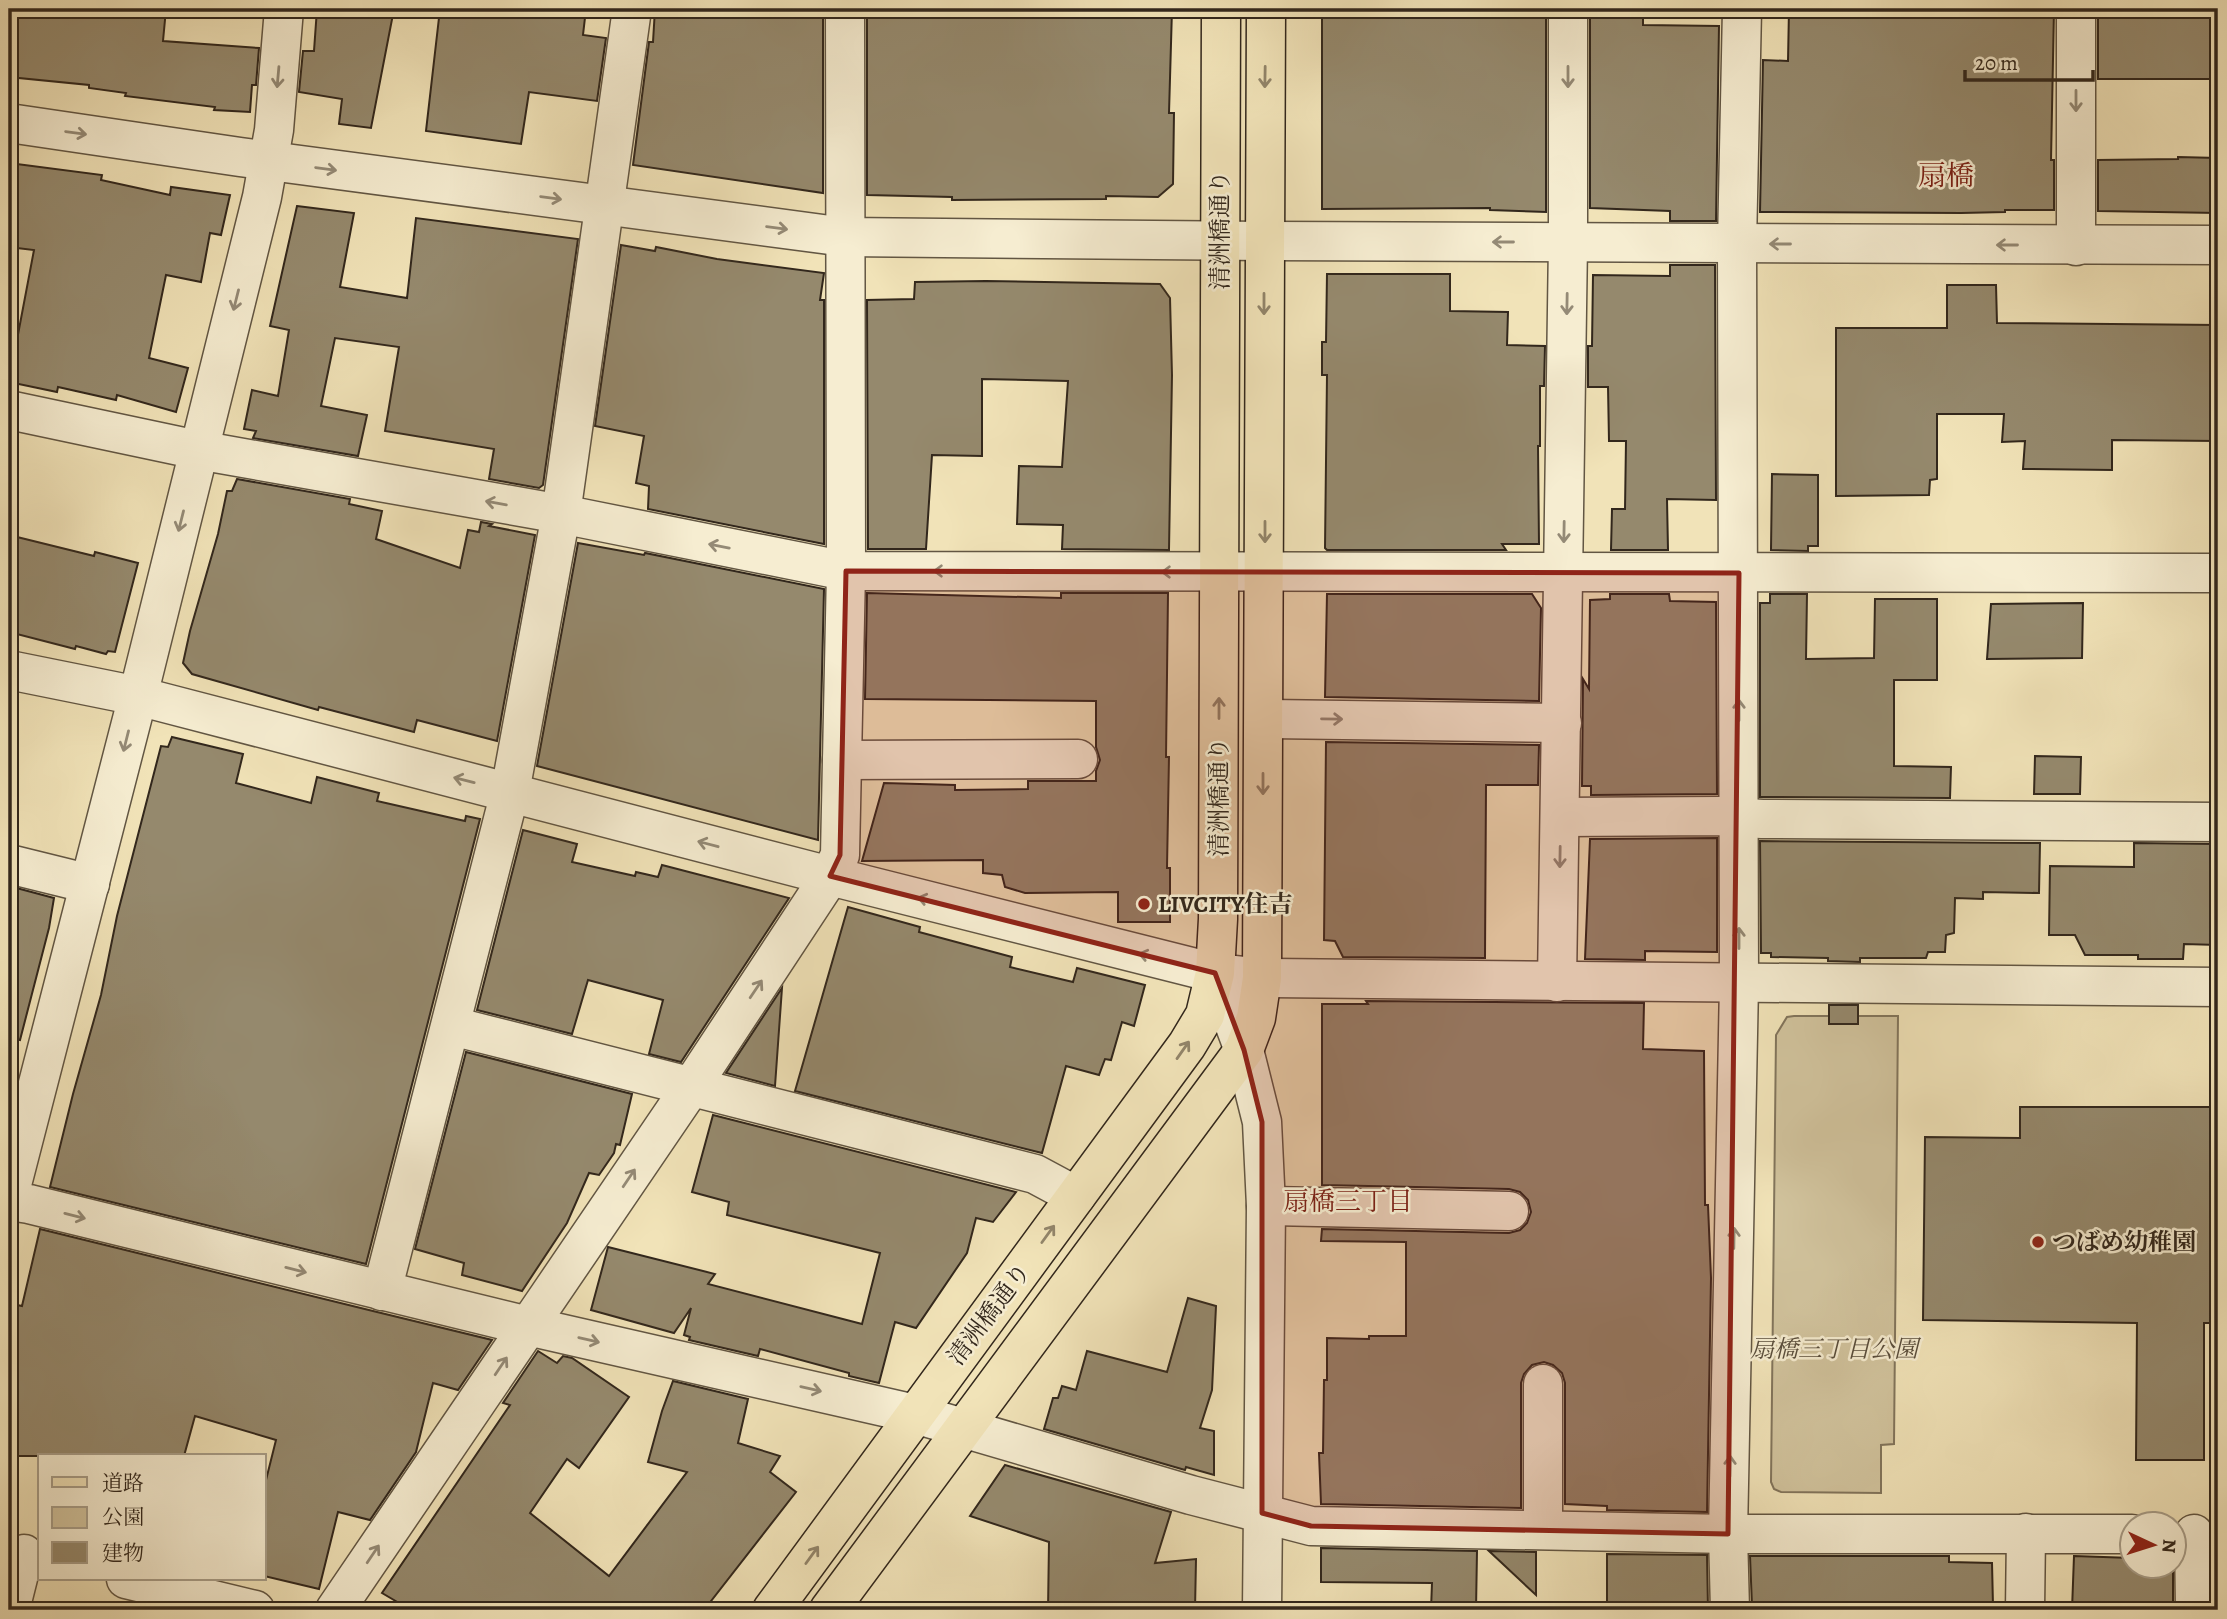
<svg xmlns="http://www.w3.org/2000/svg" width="2227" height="1619" font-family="Alegreya,'Noto Serif JP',serif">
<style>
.green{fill:#d1c39d;stroke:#82755c;stroke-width:2}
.building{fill:#95896d;stroke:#32271c;stroke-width:2}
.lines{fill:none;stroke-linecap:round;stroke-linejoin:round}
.minor-casing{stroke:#625643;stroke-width:41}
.major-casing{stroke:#32271c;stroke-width:41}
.minor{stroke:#f6edd1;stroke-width:38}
.major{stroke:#f1e3b8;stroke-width:38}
.oneway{stroke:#948a76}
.oneway2{stroke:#92856a}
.marked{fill:#8f2418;fill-opacity:0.2;stroke:#8f2418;stroke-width:5;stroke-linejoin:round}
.poi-dot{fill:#8f2418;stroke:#f6edd1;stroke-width:2.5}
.labels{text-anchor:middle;stroke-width:5;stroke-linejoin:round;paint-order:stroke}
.street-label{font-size:24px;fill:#32271c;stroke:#f6edd1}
.poi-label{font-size:24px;font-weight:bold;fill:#32271c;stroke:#f6edd1;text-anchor:start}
.park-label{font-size:24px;font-style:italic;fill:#5a4e3c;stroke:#f6edd1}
.neighbourhood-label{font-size:26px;fill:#7a1f14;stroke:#f6edd1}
.quarter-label{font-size:28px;fill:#7a1f14;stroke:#f6edd1}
</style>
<rect width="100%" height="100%" fill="#f1e3b8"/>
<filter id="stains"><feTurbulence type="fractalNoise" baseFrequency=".00286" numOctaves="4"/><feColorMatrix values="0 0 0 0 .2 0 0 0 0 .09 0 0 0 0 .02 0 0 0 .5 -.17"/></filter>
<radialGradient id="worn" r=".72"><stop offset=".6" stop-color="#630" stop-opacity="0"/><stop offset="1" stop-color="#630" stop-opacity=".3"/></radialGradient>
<!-- green -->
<polygon class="green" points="1794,1016 1898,1016 1894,1444 1881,1445 1881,1493 1781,1492 1774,1489 1771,1482 1776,1035 1787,1017"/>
<!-- building -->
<g class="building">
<polygon points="9,9 166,9 163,41 259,48 256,85 252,85 250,112 214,110 215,107 125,96 126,93 89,88 89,85 9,77"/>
<polygon points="317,9 394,9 371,128 339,124 342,99 299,92 303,51 314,51"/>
<polygon points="440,9 510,15 511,9 586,9 583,35 606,38 597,101 529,92 521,144 426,131"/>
<polygon points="655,9 823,9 823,193 633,165 649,42 653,42"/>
<polygon points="867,9 1172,9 1169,113 1174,113 1173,184 1158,197 1106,196 1106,199 952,200 952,197 867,195"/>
<polygon points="1322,9 1546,9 1546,212 1490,210 1490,208 1322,209"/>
<polygon points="1590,9 1643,9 1643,25 1719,26 1716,221 1670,221 1670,211 1590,208"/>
<polygon points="1789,9 2054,9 2051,160 2054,160 2054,210 2005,210 2005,212 1961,213 1760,212 1763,60 1788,61"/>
<rect x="2098" y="9" width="120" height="70"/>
<polygon points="2178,157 2218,158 2218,213 2098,211 2098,160 2178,159"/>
<polygon points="9,163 102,175 101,180 170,195 171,187 230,195 221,235 210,233 201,282 166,275 149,358 188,368 176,412 117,395 116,400 58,387 57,392 9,382 34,250 9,247"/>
<polygon points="297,206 354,213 340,287 407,298 416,218 578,239 543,485 539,488 489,479 494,449 385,431 399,347 335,338 321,406 367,415 358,456 253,438 256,431 244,429 252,390 278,396 289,330 270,326"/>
<polygon points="621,245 655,251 656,247 717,259 824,273 820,300 824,300 824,544 648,509 649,486 636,483 644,436 595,426"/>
<polygon points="1670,265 1715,265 1716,500 1667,499 1668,550 1611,550 1612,509 1625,509 1626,441 1609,441 1608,387 1588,387 1588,346 1592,346 1593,275 1670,276"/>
<polygon points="1327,274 1450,274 1450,311 1508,312 1507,345 1545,346 1544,386 1540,386 1540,446 1538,446 1539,544 1502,544 1506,550 1327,550 1325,548 1327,375 1322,375 1322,342 1326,342"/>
<polygon points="986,281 1160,284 1170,298 1172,375 1169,550 1062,549 1063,525 1017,524 1019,466 1062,467 1068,381 982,379 982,456 932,455 926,549 868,549 867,300 914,299 915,282"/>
<polygon points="1947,285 1996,285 1997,323 2218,325 2218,441 2112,440 2112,470 2023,469 2025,441 2002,442 2004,414 1937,414 1937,479 1930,480 1929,495 1836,496 1836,328 1947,328"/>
<polygon points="1772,474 1818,475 1818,546 1808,546 1808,551 1771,550"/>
<polygon points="237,479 350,499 349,504 382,511 376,539 460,568 468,530 479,532 481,522 492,524 489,526 535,535 497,741 417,720 414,732 319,707 318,710 192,674 183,663 190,631 218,534 227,491 232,491"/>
<polygon points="9,535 94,556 95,552 138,563 115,652 108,651 106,654 76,646 75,649 9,632"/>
<polygon points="578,543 644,555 645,553 824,589 818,840 537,766"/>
<polygon points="867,593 1061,598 1061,593 1168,593 1166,757 1169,757 1167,868 1170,868 1170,922 1118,922 1118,892 1025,893 1005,887 1002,875 983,873 983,860 862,861 884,783 955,785 955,790 1028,789 1028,781 1096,781 1096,771 1100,760 1096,747 1096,701 865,699"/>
<polygon points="1327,594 1532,594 1541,608 1539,701 1325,697"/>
<polygon points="1610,594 1669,594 1670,601 1716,602 1717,794 1591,795 1591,786 1582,786 1583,679 1589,689 1590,600 1610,599"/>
<polygon points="1770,594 1807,594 1806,659 1874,658 1875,599 1937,599 1937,680 1894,680 1894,766 1951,767 1950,798 1760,797 1760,603 1770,603"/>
<polygon points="2083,603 2082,658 1987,659 1991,604"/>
<polygon points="172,737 243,754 236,783 311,803 317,777 379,793 377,801 465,821 466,816 480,819 366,1264 50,1187 73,1094 101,995 117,916 161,746 168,747"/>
<polygon points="1326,742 1539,745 1538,785 1486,785 1485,958 1343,957 1335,941 1324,940"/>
<polygon points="2035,756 2081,757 2080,794 2034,794"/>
<polygon points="523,830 577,844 572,862 635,876 636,872 658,877 662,865 789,898 681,1062 649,1054 663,1000 588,980 572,1034 477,1010"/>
<polygon points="1717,838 1717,952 1645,951 1645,960 1585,959 1590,839"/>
<polygon points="1760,841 2040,843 2039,893 1983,892 1983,899 1955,898 1954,933 1946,935 1945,952 1928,952 1926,958 1860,958 1860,962 1828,961 1828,958 1771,957 1771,953 1761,953"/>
<polygon points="2134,843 2218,844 2218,945 2184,944 2183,959 2138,959 2138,955 2085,955 2075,935 2049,935 2050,866 2134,867"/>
<polygon points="9,886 54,898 49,928 20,1040 9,1038"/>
<polygon points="848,907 920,927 919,932 1012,957 1010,967 1073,982 1077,968 1145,985 1134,1026 1122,1022 1111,1060 1105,1059 1099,1075 1066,1066 1042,1153 795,1091"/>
<polygon points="782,988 775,1086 726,1073"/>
<polygon points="1366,1001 1644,1003 1643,1049 1704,1051 1705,1205 1708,1205 1711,1278 1707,1512 1607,1510 1607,1506 1565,1504 1565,1383 1562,1373 1553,1365 1544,1362 1532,1365 1524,1374 1521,1383 1521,1508 1321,1504 1319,1453 1323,1453 1324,1380 1327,1380 1327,1338 1369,1339 1369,1336 1406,1336 1406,1242 1321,1241 1322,1229 1509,1233 1520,1230 1527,1223 1531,1212 1528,1200 1520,1192 1509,1189 1322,1185 1322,1004 1368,1004"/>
<rect x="1829" y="1005" width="29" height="19"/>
<polygon points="466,1052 632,1094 620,1145 616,1144 614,1153 599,1175 589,1173 567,1223 522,1291 462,1275 464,1263 415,1249"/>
<polygon points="2020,1107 2212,1107 2212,1140 2216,1140 2215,1323 2204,1323 2204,1460 2136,1460 2137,1323 1923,1320 1925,1137 2020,1138"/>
<polygon points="713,1115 1016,1192 993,1222 976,1218 967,1253 916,1328 895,1322 879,1383 849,1376 849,1373 760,1349 758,1356 689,1340 690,1337 684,1335 691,1308 674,1333 591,1310 608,1247 715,1274 708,1284 862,1324 880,1253 727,1215 729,1202 692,1192"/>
<polygon points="40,1229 377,1312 492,1340 458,1390 433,1383 416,1452 370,1520 338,1512 319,1589 264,1576 264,1488 276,1440 195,1416 184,1456 9,1456 9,1338 17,1305 22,1306"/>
<polygon points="1188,1298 1216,1306 1212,1390 1200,1428 1214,1431 1214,1475 1186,1467 1185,1470 1044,1429 1053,1398 1058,1398 1062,1386 1076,1390 1087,1351 1167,1372"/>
<polygon points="538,1351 557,1363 563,1356 572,1358 629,1397 579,1468 567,1459 530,1513 609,1576 687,1472 648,1462 662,1411 673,1381 748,1399 738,1443 780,1456 770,1472 796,1492 704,1610 411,1610 382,1593 510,1405 503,1403"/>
<polygon points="1005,1465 1171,1512 1155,1563 1196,1559 1195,1610 1048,1610 1049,1542 970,1516"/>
<polygon points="1321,1548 1477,1551 1476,1610 1431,1610 1432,1583 1321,1582"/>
<polygon points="1489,1551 1536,1552 1536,1595"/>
<polygon points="1607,1554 1707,1555 1708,1610 1607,1610"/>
<polygon points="1750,1556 1949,1556 1949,1562 1992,1563 1993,1606 1752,1606"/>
<polygon points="2074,1556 2132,1558 2132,1566 2173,1567 2173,1610 2072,1610"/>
</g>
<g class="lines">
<!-- minor casing -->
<g class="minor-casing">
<g id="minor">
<polyline points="9,123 240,157 845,237 1264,241 2218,245"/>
<polyline points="2076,246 2076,9"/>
<polyline points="9,410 198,450 561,514 846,571 2218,573"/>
<polyline points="9,670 138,696 830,876 1215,973 1262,978 2218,987"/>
<polyline points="1264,719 1562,723"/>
<polyline points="842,760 1078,759"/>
<polyline points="1561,817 1719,816 1762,819 2218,822"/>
<polyline points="9,864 90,884"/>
<polyline points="1215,973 1244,1050 1262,1122 1266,1206 1262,1610"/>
<polyline points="1557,982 1568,242 1568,9"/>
<polyline points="452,1026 1035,1174 1076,1196"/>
<polyline points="9,1196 138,696 262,197 274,130 284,9"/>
<polyline points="9,1201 29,1204 528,1326 915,1414 1191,1495 1311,1526 1728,1534 2132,1534"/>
<polyline points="1266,1206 1509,1211"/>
<polyline points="382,1291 510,792 561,514 632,9"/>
<polyline points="1543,1529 1543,1384"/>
<polyline points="2194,1534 2195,1610"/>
<polyline points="126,1579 255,1610"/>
<polyline points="10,1610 24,1554"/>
<polyline points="335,1610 691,1087 830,876 840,855 846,571 845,9"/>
<polyline points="1730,1610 1728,1534 1739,984 1737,244 1742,9"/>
<polyline points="2025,1610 2026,1533"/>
</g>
</g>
<!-- major casing -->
<g class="major-casing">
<g id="major">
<polyline points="772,1610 1187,1045 1205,1015 1215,973 1218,919 1221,9"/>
<polyline points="829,1610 1244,1050 1256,1018 1262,978 1266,9"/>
</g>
</g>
<!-- minor -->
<use href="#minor" class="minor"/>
<!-- major -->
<use href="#major" class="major"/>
</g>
<!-- one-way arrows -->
<defs><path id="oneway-shaft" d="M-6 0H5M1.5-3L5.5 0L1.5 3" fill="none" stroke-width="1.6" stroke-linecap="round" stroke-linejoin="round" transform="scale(1.75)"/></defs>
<g class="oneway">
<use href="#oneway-shaft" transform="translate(278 77) rotate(95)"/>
<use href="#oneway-shaft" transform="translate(1568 77) rotate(90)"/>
<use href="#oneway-shaft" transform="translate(2076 101) rotate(90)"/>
<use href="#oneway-shaft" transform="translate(76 133) rotate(8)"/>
<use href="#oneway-shaft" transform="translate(326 169) rotate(8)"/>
<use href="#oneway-shaft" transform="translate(551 198) rotate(8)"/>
<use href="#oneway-shaft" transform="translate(777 228) rotate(7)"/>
<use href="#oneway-shaft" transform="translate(1503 242) rotate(-180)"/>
<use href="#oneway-shaft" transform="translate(1780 244) rotate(-180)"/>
<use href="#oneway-shaft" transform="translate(2007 245) rotate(-180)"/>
<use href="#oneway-shaft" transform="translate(236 300) rotate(104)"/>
<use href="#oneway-shaft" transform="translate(1567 304) rotate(91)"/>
<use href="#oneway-shaft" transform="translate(496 503) rotate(-170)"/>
<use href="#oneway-shaft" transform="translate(181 521) rotate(104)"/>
<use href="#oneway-shaft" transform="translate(1564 532) rotate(91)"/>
<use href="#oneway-shaft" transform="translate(719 546) rotate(-169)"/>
<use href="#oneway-shaft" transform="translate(944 571) rotate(-180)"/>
<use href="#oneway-shaft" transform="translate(1172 572) rotate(-180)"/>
<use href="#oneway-shaft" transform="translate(1739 710) rotate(-90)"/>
<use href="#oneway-shaft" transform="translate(1332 719) rotate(1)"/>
<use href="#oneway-shaft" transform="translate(126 741) rotate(104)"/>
<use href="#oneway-shaft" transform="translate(464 780) rotate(-166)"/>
<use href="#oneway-shaft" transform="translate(708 844) rotate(-165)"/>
<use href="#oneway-shaft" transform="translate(1560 857) rotate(91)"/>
<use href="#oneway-shaft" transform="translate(928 900) rotate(-166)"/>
<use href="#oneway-shaft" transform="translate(1739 938) rotate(-90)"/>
<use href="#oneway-shaft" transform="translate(1149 956) rotate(-166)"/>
<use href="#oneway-shaft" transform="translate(756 989) rotate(-56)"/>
<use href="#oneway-shaft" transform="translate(629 1178) rotate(-56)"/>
<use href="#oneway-shaft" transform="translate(75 1216) rotate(14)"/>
<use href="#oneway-shaft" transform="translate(1734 1238) rotate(-89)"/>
<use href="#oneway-shaft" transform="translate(296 1270) rotate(14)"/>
<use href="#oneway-shaft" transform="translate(589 1340) rotate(13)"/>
<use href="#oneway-shaft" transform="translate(501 1366) rotate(-56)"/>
<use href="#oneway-shaft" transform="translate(811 1389) rotate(13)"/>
<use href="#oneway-shaft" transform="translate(1730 1466) rotate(-89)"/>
<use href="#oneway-shaft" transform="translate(373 1554) rotate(-56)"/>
</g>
<g class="oneway2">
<use href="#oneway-shaft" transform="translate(1265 77) rotate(91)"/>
<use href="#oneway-shaft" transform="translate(1264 304) rotate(90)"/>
<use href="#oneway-shaft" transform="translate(1265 532) rotate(90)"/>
<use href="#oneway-shaft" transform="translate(1219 708) rotate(-90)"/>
<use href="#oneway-shaft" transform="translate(1263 784) rotate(90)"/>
<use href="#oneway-shaft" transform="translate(1183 1050) rotate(-55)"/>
<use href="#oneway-shaft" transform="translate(1048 1234) rotate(-54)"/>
<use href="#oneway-shaft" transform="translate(812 1555) rotate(-54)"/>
</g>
<!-- marked area -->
<path class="marked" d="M846,571L1739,573L1728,1534L1311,1526L1262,1513V1122L1244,1050L1215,973L830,876L840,855Z"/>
<!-- markers -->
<g class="poi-dot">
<circle cx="1144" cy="904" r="7"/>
<circle cx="2038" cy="1242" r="7"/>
</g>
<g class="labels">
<!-- street labels -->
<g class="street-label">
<text transform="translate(1220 230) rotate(-90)" y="8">清洲橋通り</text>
<text transform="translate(1219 797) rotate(-90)" y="8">清洲橋通り</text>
<text transform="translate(989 1314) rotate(-53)" y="8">清洲橋通り</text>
</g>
<!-- poi labels -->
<g class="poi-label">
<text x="1158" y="912">LIVCITY住吉</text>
<text x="2052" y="1250">つばめ幼稚園</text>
</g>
<!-- park labels -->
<g class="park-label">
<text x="1834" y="1357">扇橋三丁目公園</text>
</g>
<!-- neighbourhood labels -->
<g class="neighbourhood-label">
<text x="1348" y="1210">扇橋三丁目</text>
</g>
<!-- quarter labels -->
<g class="quarter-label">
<text x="1946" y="185">扇橋</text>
</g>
</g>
<!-- margin -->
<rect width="2227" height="1619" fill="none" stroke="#f1e3b8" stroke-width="35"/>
<rect x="10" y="10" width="2206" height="1598" fill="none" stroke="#32271c" stroke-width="3.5"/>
<rect x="18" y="18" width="2192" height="1584" fill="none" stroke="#32271c" stroke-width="2"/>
<!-- legend -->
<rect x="38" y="1454" width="228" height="126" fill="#f6edd1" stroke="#a89e89" stroke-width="2"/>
<rect x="52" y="1477" width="35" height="10" fill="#f1e3b8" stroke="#a89e89" stroke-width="2"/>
<text x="102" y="1490" font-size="21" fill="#32271c">道路</text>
<rect x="52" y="1507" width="35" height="21" fill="#d1c39d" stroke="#a89e89" stroke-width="2"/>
<text x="102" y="1524" font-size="21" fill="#32271c">公園</text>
<rect x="52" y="1542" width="35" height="21" fill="#95896d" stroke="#a89e89" stroke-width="2"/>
<text x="102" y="1560" font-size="21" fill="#32271c">建物</text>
<!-- north arrow -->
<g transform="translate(2153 1545) rotate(94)"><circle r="33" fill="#f6edd1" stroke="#a89e89" stroke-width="2"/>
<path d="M0-5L12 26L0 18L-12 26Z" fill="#8f2418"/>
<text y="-10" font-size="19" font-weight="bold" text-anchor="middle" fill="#32271c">N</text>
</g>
<!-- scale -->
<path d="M1965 70v10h128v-10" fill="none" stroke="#32271c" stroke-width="3.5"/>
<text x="1975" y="70" font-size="21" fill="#32271c" stroke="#f6edd1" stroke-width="5" paint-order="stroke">20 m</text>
<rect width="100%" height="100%" filter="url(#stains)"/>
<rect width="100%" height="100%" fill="url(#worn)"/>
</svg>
